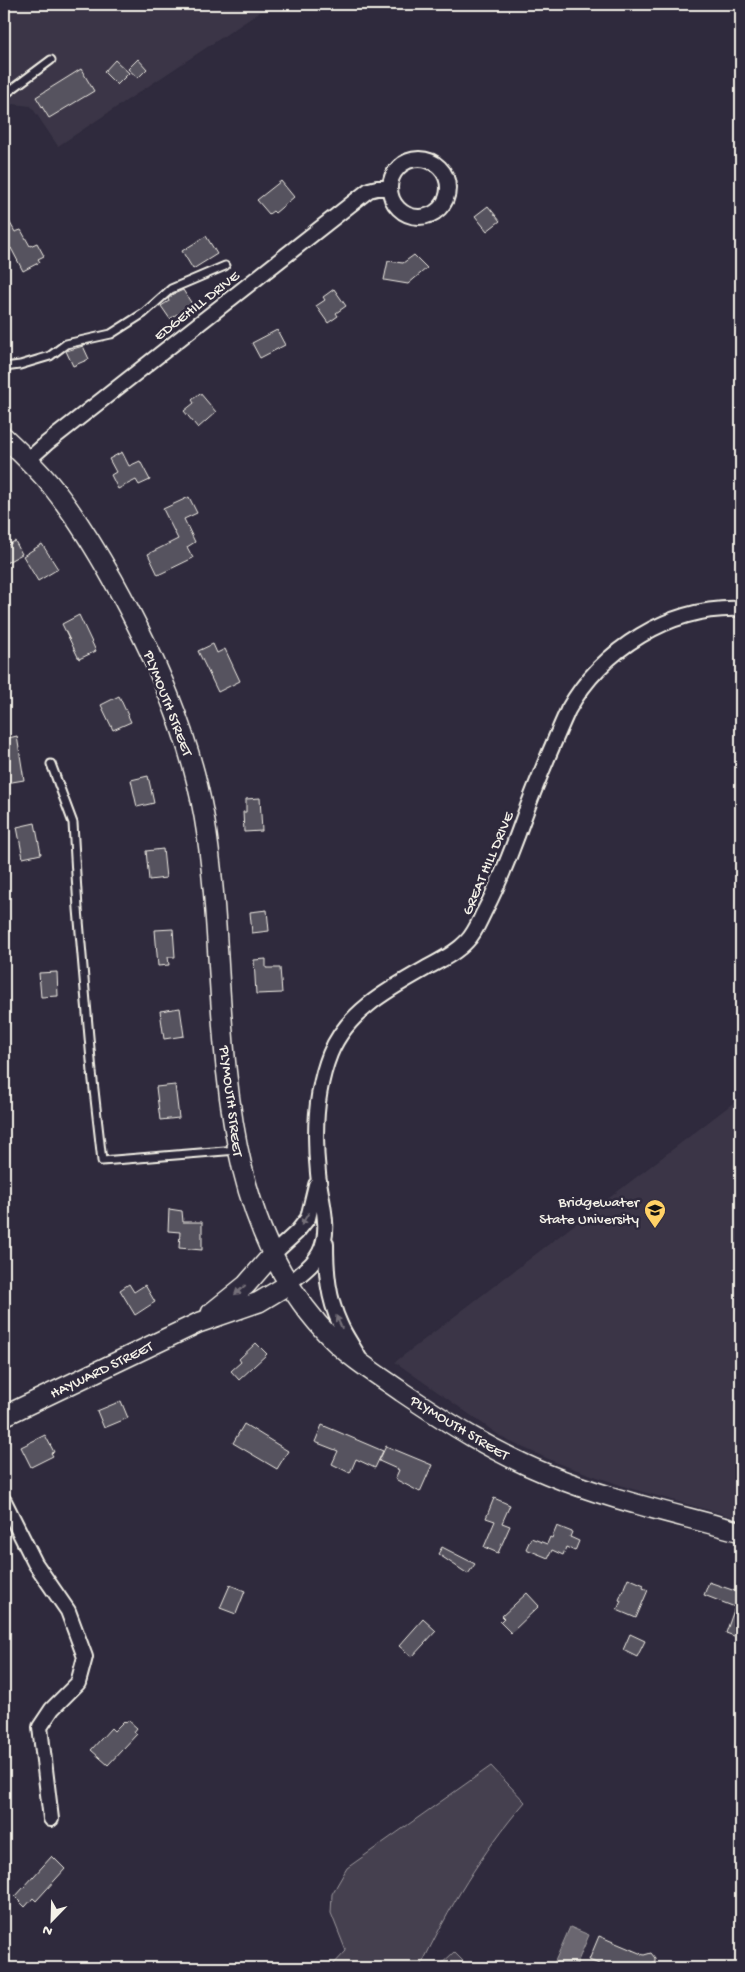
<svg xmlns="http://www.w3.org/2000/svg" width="745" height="1972" font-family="'Gochi Hand',sans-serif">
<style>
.built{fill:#3b3647}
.green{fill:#454050;stroke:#9c989c}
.water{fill:#6a6670;stroke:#a19ea0}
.building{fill:#56525f;stroke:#f4f1e8}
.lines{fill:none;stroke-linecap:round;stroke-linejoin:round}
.lane-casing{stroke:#f4f1e8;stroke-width:11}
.street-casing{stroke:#f4f1e8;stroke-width:18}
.secondary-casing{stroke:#f4f1e8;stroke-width:22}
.lane{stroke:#2f2a3d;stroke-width:7}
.street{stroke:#2f2a3d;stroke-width:14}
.secondary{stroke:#2f2a3d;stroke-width:19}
.oneway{fill:#747079}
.labels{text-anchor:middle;stroke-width:5;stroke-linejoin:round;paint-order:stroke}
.street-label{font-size:15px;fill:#f4f1e8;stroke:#2f2a3d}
.poi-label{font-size:15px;fill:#f4f1e8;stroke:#2f2a3d;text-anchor:end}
</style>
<rect width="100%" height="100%" fill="#2f2a3d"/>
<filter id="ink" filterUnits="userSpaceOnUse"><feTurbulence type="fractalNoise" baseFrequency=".02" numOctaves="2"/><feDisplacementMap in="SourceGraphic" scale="10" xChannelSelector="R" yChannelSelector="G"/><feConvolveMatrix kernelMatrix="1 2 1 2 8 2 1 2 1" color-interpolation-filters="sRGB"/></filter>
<g filter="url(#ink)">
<!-- built -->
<g class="built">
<polygon points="4,4 272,4 58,146 31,106 13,104 4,110"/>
<polygon points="741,1097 741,1519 629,1488 560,1464 506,1440 395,1362"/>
</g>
<!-- green -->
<g class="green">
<path d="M491,1766L525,1802C482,1852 448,1909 420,1968H330L346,1951L331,1913L332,1894L347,1868Z"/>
<polygon points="454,1952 470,1968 437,1968"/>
</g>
<!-- water -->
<polygon class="water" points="570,1927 589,1935 575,1968 552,1968"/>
<!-- building -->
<g class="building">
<polygon points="138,59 147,69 138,78 128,69"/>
<polygon points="115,60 129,73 117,85 104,72"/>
<polygon points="81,69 94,91 49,118 36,97"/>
<polygon points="281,181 294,197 275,213 273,211 269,214 257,200"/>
<polygon points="488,206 500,221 487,231 475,216"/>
<polygon points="4,212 15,232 21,230 30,246 37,243 44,256 38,259 40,262 23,271 11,248 4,252"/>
<polygon points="206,236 217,254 193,269 182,251"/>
<polygon points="414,255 427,268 408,284 384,280 388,261 403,263"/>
<polygon points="334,289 346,306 336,313 338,316 328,323 316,306 325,300 323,297"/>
<polygon points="183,290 194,307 179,317 177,314 170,319 161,306 169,301 168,299 174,294"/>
<polygon points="277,330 285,345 260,358 252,343"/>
<polygon points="83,346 89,359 73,366 66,351"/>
<polygon points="200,393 216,412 198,428 184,411 194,403 192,400"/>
<polygon points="122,452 129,466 140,461 150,480 139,485 136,480 118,489 111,475 116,472 109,459"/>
<polygon points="189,497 197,513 184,519 195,542 187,547 193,558 158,575 148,554 178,539 163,509"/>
<polygon points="15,541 22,554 4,564 4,547"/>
<polygon points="42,544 58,569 38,581 23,556"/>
<polygon points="79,615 96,651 79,659 62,624"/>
<polygon points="213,644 217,653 225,649 240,681 218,692 198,651"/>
<polygon points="119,696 131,722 113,730 101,705"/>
<polygon points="17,736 24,780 6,783 4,770 4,739"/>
<polygon points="148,776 154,803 137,807 131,780"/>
<polygon points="260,798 262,831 244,832 243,812 246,812 246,799"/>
<polygon points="35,823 41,854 23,858 17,827"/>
<polygon points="163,849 166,878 149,880 146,851"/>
<polygon points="267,910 269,931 252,933 250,912"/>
<polygon points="173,929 175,957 168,957 169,965 158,966 155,930"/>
<polygon points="266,959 266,968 280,968 282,993 256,994 254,960"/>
<polygon points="57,972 58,996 41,997 39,973"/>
<polygon points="180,1008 184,1036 164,1039 160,1011"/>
<polygon points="175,1085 179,1118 160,1120 156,1087"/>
<polygon points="169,1209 182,1211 183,1222 202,1222 202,1250 179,1248 180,1232 168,1231"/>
<polygon points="129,1284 134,1292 145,1285 155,1302 135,1315 120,1290"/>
<polygon points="256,1343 267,1354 239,1380 231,1371 241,1362 239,1359"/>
<polygon points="121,1401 128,1418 104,1428 97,1411"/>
<polygon points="244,1424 288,1451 277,1469 233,1443"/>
<polygon points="322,1425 383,1451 375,1468 356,1459 350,1473 332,1464 338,1451 315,1442"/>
<polygon points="45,1435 54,1452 51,1453 53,1456 31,1467 21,1447"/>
<polygon points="386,1446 432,1465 420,1492 395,1479 399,1470 379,1461"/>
<polygon points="494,1498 510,1505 502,1523 510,1526 498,1553 484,1547 495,1521 486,1518"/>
<polygon points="557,1526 572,1532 570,1537 579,1541 575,1551 566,1547 563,1555 552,1550 548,1558 526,1549 531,1538 547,1544 550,1537 552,1538"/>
<polygon points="442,1547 475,1564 468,1574 438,1554"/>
<polygon points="628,1578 644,1585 643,1588 648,1590 636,1618 617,1610 621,1601 619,1600"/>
<polygon points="709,1582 741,1593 741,1625 737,1637 726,1633 735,1607 704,1595"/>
<polygon points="230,1585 245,1591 236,1614 220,1608"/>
<polygon points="527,1593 539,1606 511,1633 500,1622 504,1618 502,1616"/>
<polygon points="423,1619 436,1631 412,1657 399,1646"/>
<polygon points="630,1634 645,1641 637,1657 623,1650"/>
<polygon points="128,1720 137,1728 134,1732 137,1734 108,1765 91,1750 111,1728 114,1731 124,1721 126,1723"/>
<polygon points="52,1856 65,1869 36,1901 33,1898 25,1907 15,1897"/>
<polygon points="599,1936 644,1955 651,1953 655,1958 655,1961 647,1968 609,1968 589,1960"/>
</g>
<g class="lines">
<!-- lane casing -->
<g class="lane-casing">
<g id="lane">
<polyline points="4,95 51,60"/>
<polyline points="4,367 20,365 50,356 66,344 111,334 144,313 171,289 225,266"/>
<polyline points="51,764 73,823 78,909 92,1072 102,1161 237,1150"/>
</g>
</g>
<!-- street casing -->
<g class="street-casing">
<g id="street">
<circle cx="419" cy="188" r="29"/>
<polyline points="28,460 47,443 369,190 377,188 390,188"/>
<path d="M326,1244C326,1272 328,1298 340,1324C345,1336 353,1346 359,1358"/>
<polyline points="273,1254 297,1232 308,1218 316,1185"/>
<path d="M289,1284C300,1274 314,1265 320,1252C332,1228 320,1198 318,1173C314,1134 315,1092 330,1054C347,1011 391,988 430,966C443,959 457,952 467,941C475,933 479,922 484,912C501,880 513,848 525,814C538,779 553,744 568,710C602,649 670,606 741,609"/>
<polyline points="4,1501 35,1563 68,1611 85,1657 78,1683 52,1709 40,1727 51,1819"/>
</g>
</g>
<!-- secondary casing -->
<g class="secondary-casing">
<g id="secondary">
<path d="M4,437C21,453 39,470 54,489C77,518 95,548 113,580C154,654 189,732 204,816C234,989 197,1203 333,1340C353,1360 378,1375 402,1392C448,1423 495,1453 547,1474C609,1500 677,1514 741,1532"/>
<polyline points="211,1313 246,1285 273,1254"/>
<polyline points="4,1416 198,1323 259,1302 289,1284"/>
</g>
</g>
<!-- lane -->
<use href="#lane" class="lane"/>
<!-- street -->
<use href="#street" class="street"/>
<!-- secondary -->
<use href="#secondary" class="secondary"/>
</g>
<!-- one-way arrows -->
<defs><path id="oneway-solid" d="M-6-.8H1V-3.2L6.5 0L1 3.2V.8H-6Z" transform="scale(1.25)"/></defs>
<g class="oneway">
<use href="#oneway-solid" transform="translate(305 1219) rotate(121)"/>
<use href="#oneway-solid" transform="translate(240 1290) rotate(139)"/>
<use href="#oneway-solid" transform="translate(339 1322) rotate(-115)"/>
</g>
</g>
<!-- icons -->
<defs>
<g id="university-pin" transform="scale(1.125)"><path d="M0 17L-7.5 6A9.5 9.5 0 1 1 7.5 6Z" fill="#ffd166" stroke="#2f2a3d"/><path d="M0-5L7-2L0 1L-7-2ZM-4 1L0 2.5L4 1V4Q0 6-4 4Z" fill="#111"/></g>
</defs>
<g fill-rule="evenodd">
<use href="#university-pin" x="655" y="1210"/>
</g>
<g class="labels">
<!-- street labels -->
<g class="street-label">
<text transform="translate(196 305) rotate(-38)" y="5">EDGEHILL DRIVE</text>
<text transform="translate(169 703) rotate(69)" y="5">PLYMOUTH STREET</text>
<text transform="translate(487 863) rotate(-67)" y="5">GREAT HILL DRIVE</text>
<text transform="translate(232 1101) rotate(83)" y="5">PLYMOUTH STREET</text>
<text transform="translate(101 1369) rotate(-26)" y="5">HAYWARD STREET</text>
<text transform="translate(460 1427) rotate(31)" y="5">PLYMOUTH STREET</text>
</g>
<!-- poi labels -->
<g class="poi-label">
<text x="639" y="1206">Bridgewater<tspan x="639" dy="17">State University</tspan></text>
</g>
</g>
<!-- margin -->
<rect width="745" height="1972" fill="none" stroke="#2f2a3d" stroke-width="20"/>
<rect x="10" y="10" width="725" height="1952" fill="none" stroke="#f4f1e8" stroke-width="2" filter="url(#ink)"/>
<!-- north arrow -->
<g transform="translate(52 1920) rotate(203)" stroke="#2f2a3d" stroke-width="4" paint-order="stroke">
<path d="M0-4L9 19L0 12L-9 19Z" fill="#f4f1e8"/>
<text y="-8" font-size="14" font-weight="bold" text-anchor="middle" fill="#f4f1e8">N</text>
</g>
</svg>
